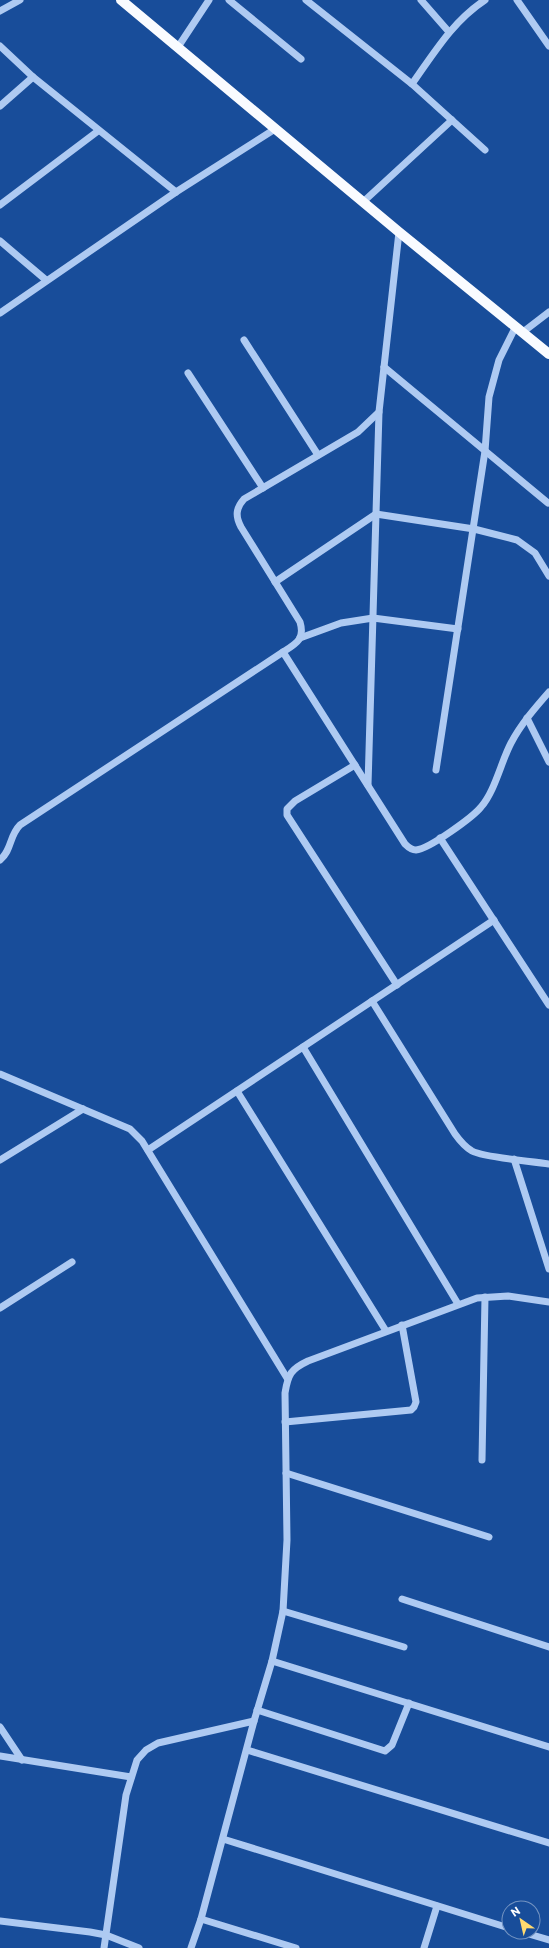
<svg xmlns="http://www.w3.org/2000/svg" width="549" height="1948" font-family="Commissioner,sans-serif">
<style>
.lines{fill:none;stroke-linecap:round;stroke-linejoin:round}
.minor{stroke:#aecaf2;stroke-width:7}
.major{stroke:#f9fbff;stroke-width:10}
</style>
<rect width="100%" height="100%" fill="#184d9a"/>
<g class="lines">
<!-- minor -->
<g class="minor">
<polyline points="229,0 301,59"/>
<polyline points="306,0 412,84 485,150"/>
<polyline points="421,0 449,32"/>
<polyline points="517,0 549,46"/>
<polyline points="0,11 20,0"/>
<polyline points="0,46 33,77 176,192"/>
<polyline points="178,47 209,0"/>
<path d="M412,84C434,53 453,21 485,0"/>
<polyline points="0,106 33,77"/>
<polyline points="363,202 452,120"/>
<polyline points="0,205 98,131"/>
<polyline points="0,241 46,280"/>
<polyline points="0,313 176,192 275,129"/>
<polyline points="523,332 549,312"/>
<polyline points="244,340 318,455"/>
<polyline points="384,367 548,503"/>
<polyline points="188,373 263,488"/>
<polyline points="275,582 376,514 474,529 517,540 535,553 549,576"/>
<polyline points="300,638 341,623 373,618 458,629"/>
<path d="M283,652L405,844C408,847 411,850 416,850C429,849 473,817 481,807C495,791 501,762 511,743C521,724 535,708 549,692"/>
<polyline points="527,718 549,762"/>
<polyline points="355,765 295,801 287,809 287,815 397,985"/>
<polyline points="436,770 485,451 489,397 499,360 516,326"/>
<polyline points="368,785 379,412"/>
<polyline points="440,838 549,1005"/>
<path d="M0,860C12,850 9,836 20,825L283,652C297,643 305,639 300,622L241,527C235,516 236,508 244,499L358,432L379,412L399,232"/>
<path d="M372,1001L455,1134C460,1141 465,1147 472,1151C485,1158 532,1161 549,1164"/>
<polyline points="303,1047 458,1304"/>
<polyline points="0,1074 130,1129 142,1141 287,1378"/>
<polyline points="237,1091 386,1331"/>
<polyline points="148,1150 494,920"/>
<polyline points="514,1159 549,1269"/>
<polyline points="0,1160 83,1109"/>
<polyline points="0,1308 72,1262"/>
<polyline points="285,1422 411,1410 414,1407 416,1402 402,1325"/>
<polyline points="482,1460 485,1297"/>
<polyline points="286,1473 489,1537"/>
<polyline points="402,1599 549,1647"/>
<polyline points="283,1611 404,1647"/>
<polyline points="272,1661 549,1747"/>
<polyline points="257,1710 385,1751 392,1745 409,1703"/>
<polyline points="0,1727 22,1760"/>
<polyline points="247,1750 549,1843"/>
<polyline points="0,1756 131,1777"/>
<polyline points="223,1839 509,1928"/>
<polyline points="201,1919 296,1948"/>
<polyline points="0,1921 90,1932 106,1935 139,1948"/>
<polyline points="522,1932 549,1940"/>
<polyline points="104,1948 126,1795 137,1760 146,1750 158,1743 254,1721"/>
<path d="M191,1948L201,1919L254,1721L272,1661L283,1611L287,1540L285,1393C288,1374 291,1369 308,1361L477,1298L508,1296L549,1302"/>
<polyline points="424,1948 437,1906"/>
</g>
<!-- major -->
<polyline class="major" points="121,0 399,232 549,354"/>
</g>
<!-- north arrow -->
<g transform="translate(521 1920) rotate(326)"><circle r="19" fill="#184d9a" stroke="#7494c2"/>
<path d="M0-3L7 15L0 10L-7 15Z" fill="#ffda6f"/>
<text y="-6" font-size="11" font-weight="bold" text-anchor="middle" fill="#ffffff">N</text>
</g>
</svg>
